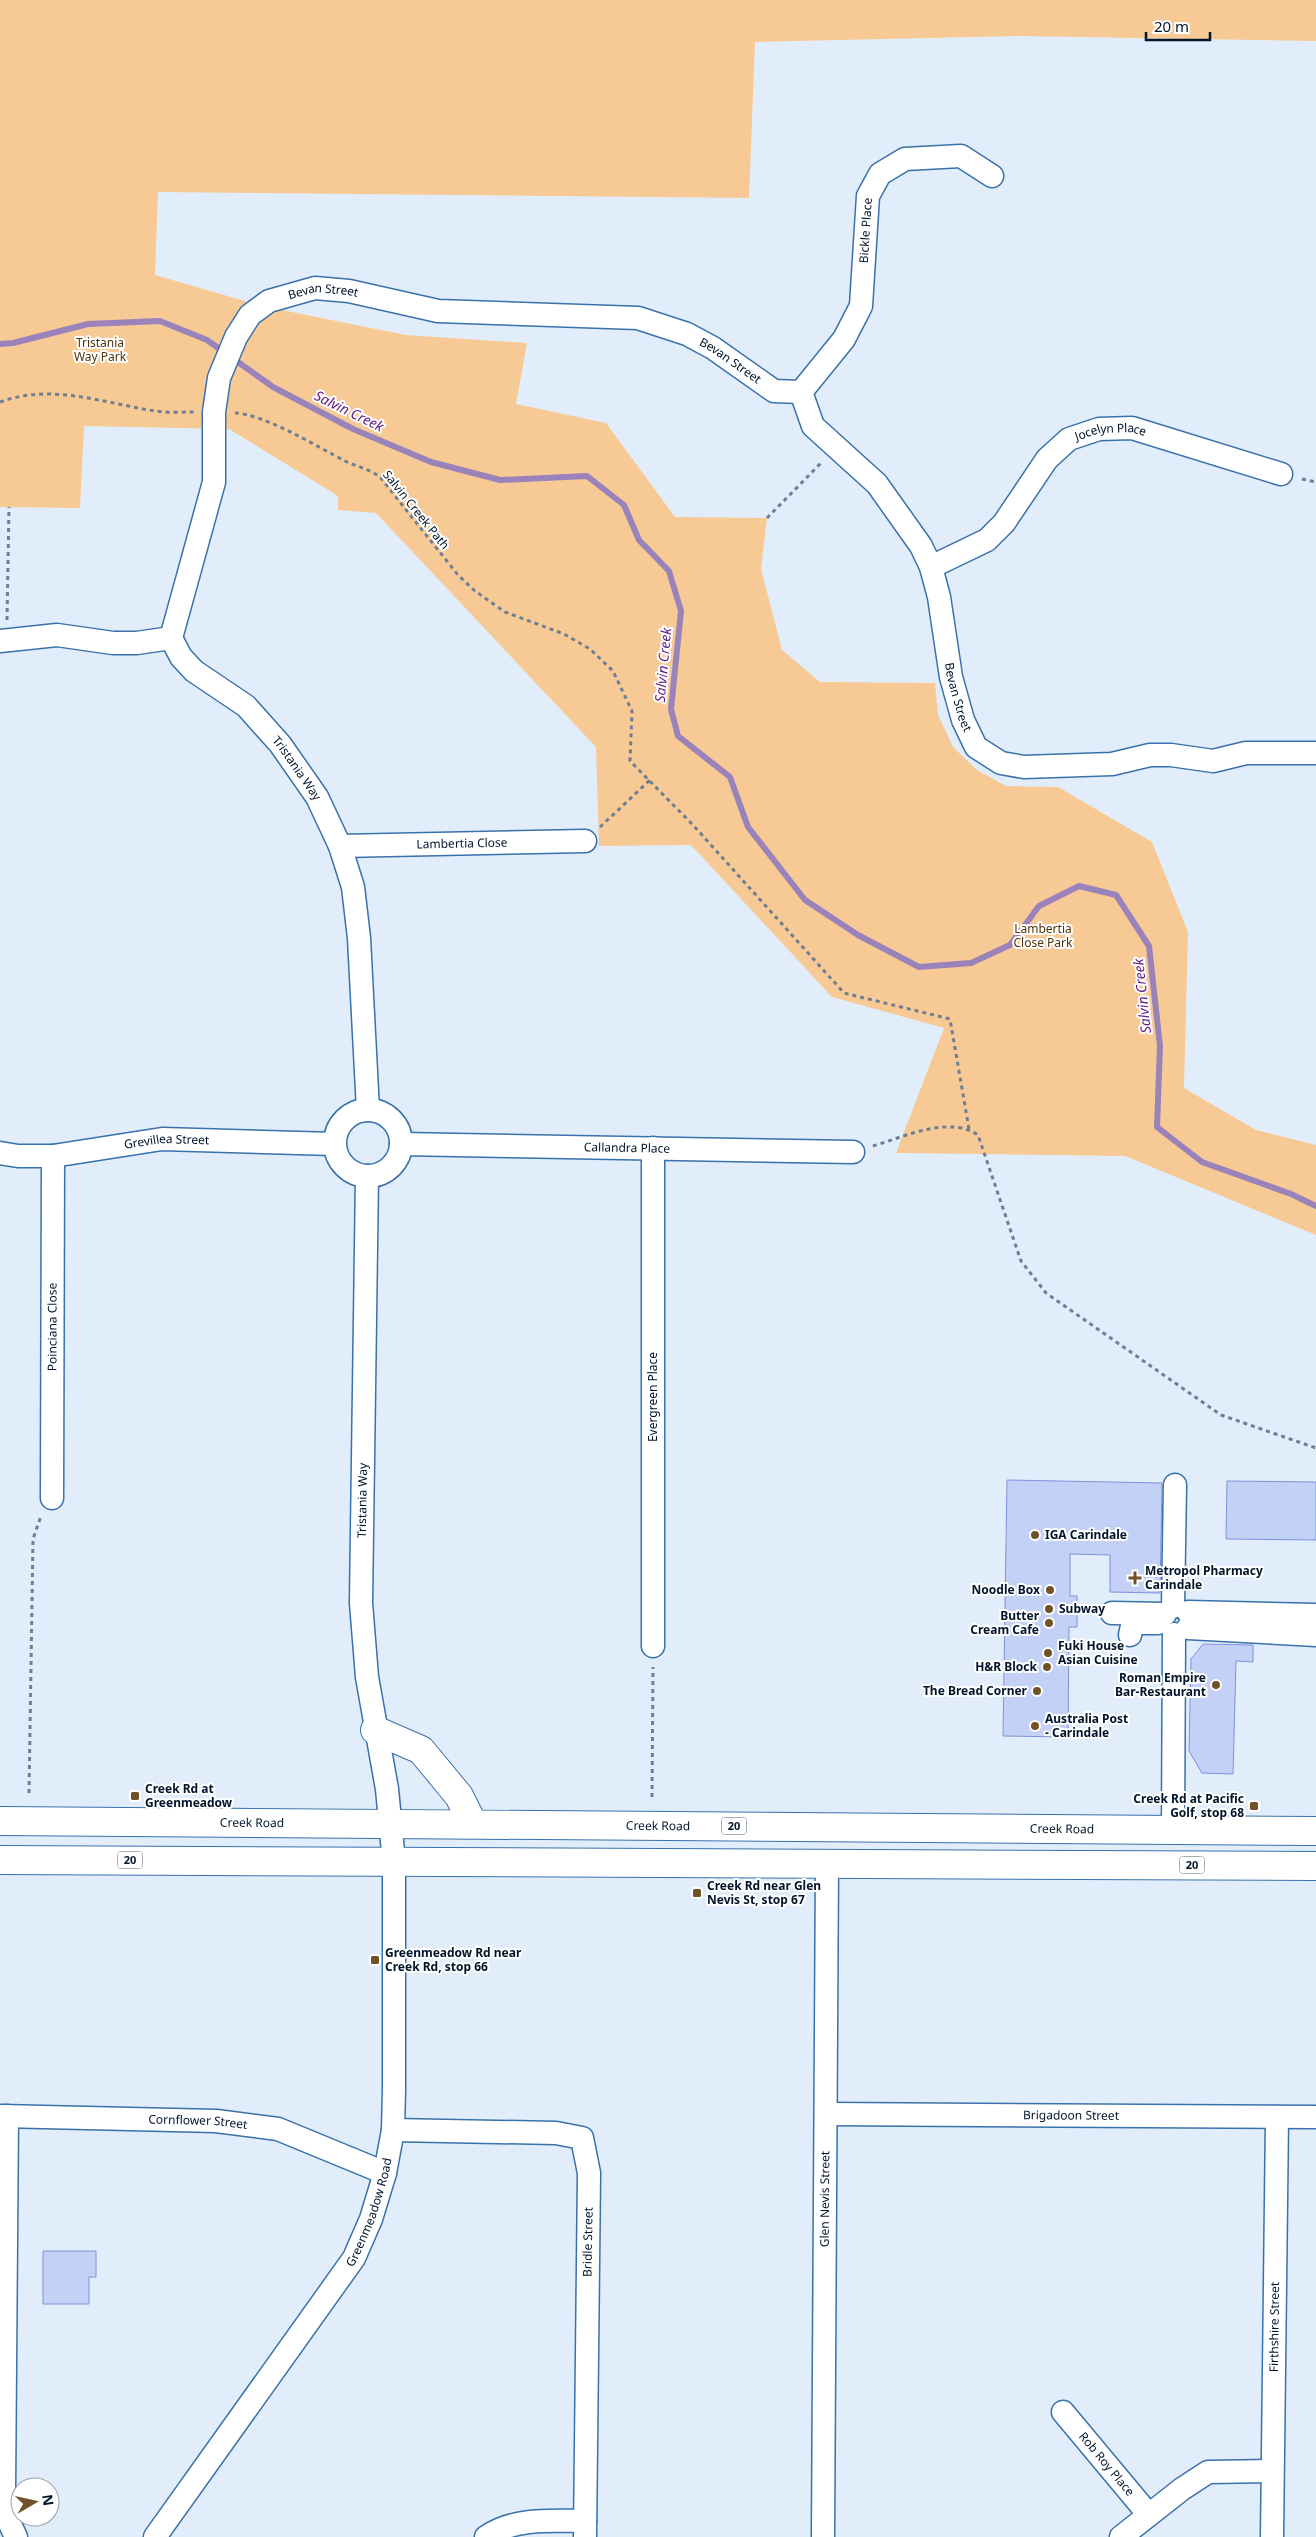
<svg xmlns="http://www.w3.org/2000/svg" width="1316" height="2537" font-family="'Noto Sans',sans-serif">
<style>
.green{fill:#f7ca95}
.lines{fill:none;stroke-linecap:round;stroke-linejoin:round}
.stream{stroke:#9a82bb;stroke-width:6}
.building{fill:#c4d1f6;stroke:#7e92da}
.minor-casing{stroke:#3971ab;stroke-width:25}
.major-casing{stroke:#3971ab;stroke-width:30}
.path{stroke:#6e7f91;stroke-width:3;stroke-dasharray:4 4;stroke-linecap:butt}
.minor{stroke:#fff;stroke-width:22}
.major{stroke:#fff;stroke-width:28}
.poi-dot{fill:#715127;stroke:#fff;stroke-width:2}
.labels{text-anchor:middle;stroke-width:4;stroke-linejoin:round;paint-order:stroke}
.shield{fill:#fff;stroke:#4c5a6b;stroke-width:1}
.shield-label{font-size:11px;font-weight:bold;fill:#00142b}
.street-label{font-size:12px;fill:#00142b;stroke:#fff}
.park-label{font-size:12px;fill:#4f330c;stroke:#fff}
.poi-label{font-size:12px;font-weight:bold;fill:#00142b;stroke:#fff;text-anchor:start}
.water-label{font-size:14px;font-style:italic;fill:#641f87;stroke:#fff}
</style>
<rect width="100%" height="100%" fill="#e1edfa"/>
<!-- green -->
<polygon class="green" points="0,0 1316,0 1316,41 1018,36 755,42 749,198 158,192 155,275 262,306 406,335 527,343 516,404 606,423 675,517 767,518 761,569 782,650 820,682 935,683 938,715 953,747 977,770 1006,786 1058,787 1152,842 1188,932 1184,1088 1256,1130 1316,1145 1316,1235 1125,1156 896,1153 944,1028 832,997 691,845 599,846 596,747 376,513 338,510 338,496 229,429 84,426 80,508 0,507"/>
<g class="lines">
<!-- stream -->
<polyline class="stream" points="0,344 13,343 88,324 160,321 207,340 273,387 353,429 431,462 500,480 587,476 624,505 639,540 669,571 681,611 671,709 678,736 730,777 748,827 805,900 858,935 919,967 971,963 1010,945 1039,906 1079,886 1116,895 1149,946 1160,1046 1157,1127 1202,1162 1291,1194 1316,1206"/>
</g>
<!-- building -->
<g class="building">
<polygon points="1007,1480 1162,1483 1160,1593 1110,1592 1110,1555 1070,1554 1070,1596 1077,1596 1077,1627 1069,1627 1068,1737 1003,1736"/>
<polygon points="1227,1481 1316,1482 1316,1540 1226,1539"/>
<polygon points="1203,1644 1253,1645 1253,1662 1236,1661 1233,1774 1202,1773 1189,1751 1191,1659"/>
<polygon points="43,2251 96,2251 96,2277 89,2277 89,2304 43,2304"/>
</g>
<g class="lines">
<!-- minor casing -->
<g class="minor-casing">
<g id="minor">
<path id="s1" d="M801,392L844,339L861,306L868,196L880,174L905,159L961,156L992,176"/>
<path id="s2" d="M931,567L987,540L1004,523L1047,459L1069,439L1099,429L1132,428L1281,474"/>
<path id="s3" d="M171,638L214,482V412L219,378L236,337L250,315L269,301L315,288L349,291L438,311L638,318L687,334L713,348L774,391L801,392L813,426L877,484L921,546L931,567L939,597L951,677L963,720L976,747L1001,763L1024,767L1112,764L1150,755H1171L1213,761L1246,753H1316"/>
<path id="s4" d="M0,641L57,635L113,643H137L171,638L181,657L194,671L246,706L280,744L317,797L340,846L353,887L359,938L368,1110"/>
<path id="s5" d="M340,846L585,841"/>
<circle cx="368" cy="1143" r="33"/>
<path id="s6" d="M401,1144L853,1152"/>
<polyline points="653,1148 653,1646"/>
<path id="s7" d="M0,1153L18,1156H53L162,1139L334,1144"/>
<path id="s8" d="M52,1498L53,1156"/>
<polyline points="1173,1607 1175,1485"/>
<polyline points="1188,1612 1316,1615"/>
<polyline points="1112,1613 1165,1614"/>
<polyline points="1188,1628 1316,1635"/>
<polyline points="1130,1635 1132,1626 1139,1623 1158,1623"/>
<polyline points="1173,1831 1174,1634"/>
<path id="s9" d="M826,2114L1316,2117"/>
<path id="s10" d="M0,2116L216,2121L278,2129L385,2173"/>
<polyline points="7,2116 4,2491 10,2524 16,2537"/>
<polyline points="393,2130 556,2133 582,2138 589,2173 585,2537"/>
<path id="s11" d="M1063,2412L1149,2515"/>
<path id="s12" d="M155,2537L354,2258L371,2219L385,2173L393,2130L394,2090V1862L387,1789L367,1677L361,1603L367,1176"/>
<path d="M486,2537C515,2517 552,2521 585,2521"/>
<path id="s13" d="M823,2537L827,1863"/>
<polyline points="1121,2537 1182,2489 1208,2472 1272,2471"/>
<path id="s14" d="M1272,2537L1277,2117"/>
</g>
</g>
<!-- major casing -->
<g class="major-casing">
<g id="major">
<polyline points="375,1730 421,1750 459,1796 473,1824"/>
<path id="s15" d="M0,1821L1316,1831"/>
<polyline points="0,1860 1316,1866"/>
</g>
</g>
<!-- path -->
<g class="path">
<path d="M0,402C51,383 104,403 155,411C168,413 182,412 194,412"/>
<path d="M235,413C264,414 318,447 345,461C358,467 369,469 380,477L458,575L475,591L505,612L564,634L590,649L613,671L632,711L630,761L693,825L844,993L950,1019L969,1129"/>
<polyline points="1302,479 1316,482"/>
<polyline points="767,518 821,463"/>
<polyline points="7,620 9,507"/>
<polyline points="600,827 650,780"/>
<path d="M873,1146C904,1137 948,1115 978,1135L1021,1261L1046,1293L1221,1415L1316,1448"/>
<polyline points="29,1793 33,1539 41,1516"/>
<polyline points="652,1797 653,1667"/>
</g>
<!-- minor -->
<use href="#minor" class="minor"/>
<!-- major -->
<use href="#major" class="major"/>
</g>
<!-- markers -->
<g class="poi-dot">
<circle cx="1035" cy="1535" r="5"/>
<path d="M1132.5 1570.5h5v5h5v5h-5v5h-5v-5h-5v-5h5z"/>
<circle cx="1050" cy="1590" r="5"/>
<circle cx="1049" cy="1609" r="5"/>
<circle cx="1049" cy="1623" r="5"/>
<circle cx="1048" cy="1653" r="5"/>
<circle cx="1047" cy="1667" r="5"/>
<circle cx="1216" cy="1685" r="5"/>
<circle cx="1037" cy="1691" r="5"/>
<circle cx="1035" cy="1726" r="5"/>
<rect x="130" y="1791" width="10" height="10" rx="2.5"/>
<rect x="1249" y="1801" width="10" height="10" rx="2.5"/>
<rect x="692" y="1888" width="10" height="10" rx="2.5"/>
<rect x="370" y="1955" width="10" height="10" rx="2.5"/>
</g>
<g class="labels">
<!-- shield labels -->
<g class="shield">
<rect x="721.5" y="1817.5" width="25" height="17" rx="4"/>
<rect x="117.5" y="1851.5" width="25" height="17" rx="4"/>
<rect x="1179.5" y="1856.5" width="25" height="17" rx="4"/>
</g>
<g class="shield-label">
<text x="734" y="1830">20</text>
<text x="130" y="1864">20</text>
<text x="1192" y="1869">20</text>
</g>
<!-- street labels -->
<g class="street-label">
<text dy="4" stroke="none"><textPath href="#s1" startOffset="181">Bickle Place</textPath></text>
<text dy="4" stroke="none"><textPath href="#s3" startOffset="416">Bevan Street</textPath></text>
<text dy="4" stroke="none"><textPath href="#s3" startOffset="836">Bevan Street</textPath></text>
<text dy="4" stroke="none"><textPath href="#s2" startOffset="236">Jocelyn Place</textPath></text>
<text transform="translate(416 510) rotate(51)" y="4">Salvin Creek Path</text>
<text dy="4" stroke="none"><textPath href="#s3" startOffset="1271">Bevan Street</textPath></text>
<text dy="4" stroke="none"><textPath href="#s4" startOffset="356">Tristania Way</textPath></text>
<text dy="4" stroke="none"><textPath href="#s5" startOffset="122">Lambertia Close</textPath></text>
<text dy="4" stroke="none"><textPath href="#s7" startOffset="168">Grevillea Street</textPath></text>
<text dy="4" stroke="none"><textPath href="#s6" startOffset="226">Callandra Place</textPath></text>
<text dy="4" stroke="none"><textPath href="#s8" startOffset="171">Poinciana Close</textPath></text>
<text transform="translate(653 1397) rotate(-90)" y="4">Evergreen Place</text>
<text dy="4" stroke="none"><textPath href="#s12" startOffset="1109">Tristania Way</textPath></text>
<text dy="4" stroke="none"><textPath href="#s15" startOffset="252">Creek Road</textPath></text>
<text dy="4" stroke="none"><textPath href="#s15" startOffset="658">Creek Road</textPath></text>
<text dy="4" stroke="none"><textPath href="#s15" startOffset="1062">Creek Road</textPath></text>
<text dy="4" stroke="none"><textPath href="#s9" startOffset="245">Brigadoon Street</textPath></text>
<text dy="4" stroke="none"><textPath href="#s10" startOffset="198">Cornflower Street</textPath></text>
<text dy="4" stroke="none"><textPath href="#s13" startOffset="338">Glen Nevis Street</textPath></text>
<text dy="4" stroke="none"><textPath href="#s12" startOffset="391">Greenmeadow Road</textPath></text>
<text transform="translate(588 2242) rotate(-89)" y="4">Bridle Street</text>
<text dy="4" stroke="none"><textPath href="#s14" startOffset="210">Firthshire Street</textPath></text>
<text dy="4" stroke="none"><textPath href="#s11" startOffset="68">Rob Roy Place</textPath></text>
</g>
<!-- park labels -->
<g class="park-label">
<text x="100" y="347">Tristania<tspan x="100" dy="14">Way Park</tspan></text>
<text x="1043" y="933">Lambertia<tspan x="1043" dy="14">Close Park</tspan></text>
</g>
<!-- poi labels -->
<g class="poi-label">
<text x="1045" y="1539">IGA Carindale</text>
<text x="1145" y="1575">Metropol Pharmacy<tspan x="1145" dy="14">Carindale</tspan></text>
<text x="1040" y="1594" text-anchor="end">Noodle Box</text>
<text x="1059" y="1613">Subway</text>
<text x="1039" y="1620" text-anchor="end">Butter<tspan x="1039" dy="14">Cream Cafe</tspan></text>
<text x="1058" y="1650">Fuki House<tspan x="1058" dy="14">Asian Cuisine</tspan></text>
<text x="1037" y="1671" text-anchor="end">H&amp;R Block</text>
<text x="1206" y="1682" text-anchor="end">Roman Empire<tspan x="1206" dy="14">Bar-Restaurant</tspan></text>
<text x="1027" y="1695" text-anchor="end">The Bread Corner</text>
<text x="1045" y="1723">Australia Post<tspan x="1045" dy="14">- Carindale</tspan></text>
<text x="145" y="1793">Creek Rd at<tspan x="145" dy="14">Greenmeadow</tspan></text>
<text x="1244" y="1803" text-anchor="end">Creek Rd at Pacific<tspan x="1244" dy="14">Golf, stop 68</tspan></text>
<text x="707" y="1890">Creek Rd near Glen<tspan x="707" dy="14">Nevis St, stop 67</tspan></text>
<text x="385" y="1957">Greenmeadow Rd near<tspan x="385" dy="14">Creek Rd, stop 66</tspan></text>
</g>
<!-- water labels -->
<g class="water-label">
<text transform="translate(349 411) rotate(26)" y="5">Salvin Creek</text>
<text transform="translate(663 665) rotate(-85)" y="5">Salvin Creek</text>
<text transform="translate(1142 996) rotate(-96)" y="5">Salvin Creek</text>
</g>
</g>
<!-- north arrow -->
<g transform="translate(35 2502) rotate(81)"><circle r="24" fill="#ffffff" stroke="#99a1aa"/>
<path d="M0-4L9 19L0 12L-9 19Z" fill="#715127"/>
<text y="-8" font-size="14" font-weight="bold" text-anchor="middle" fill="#00142b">N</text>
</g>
<!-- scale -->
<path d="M1146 32v8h64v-8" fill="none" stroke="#00142b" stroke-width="2.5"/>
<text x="1154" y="32" font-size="15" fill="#00142b" stroke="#ffffff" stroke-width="4" paint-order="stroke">20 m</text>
</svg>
